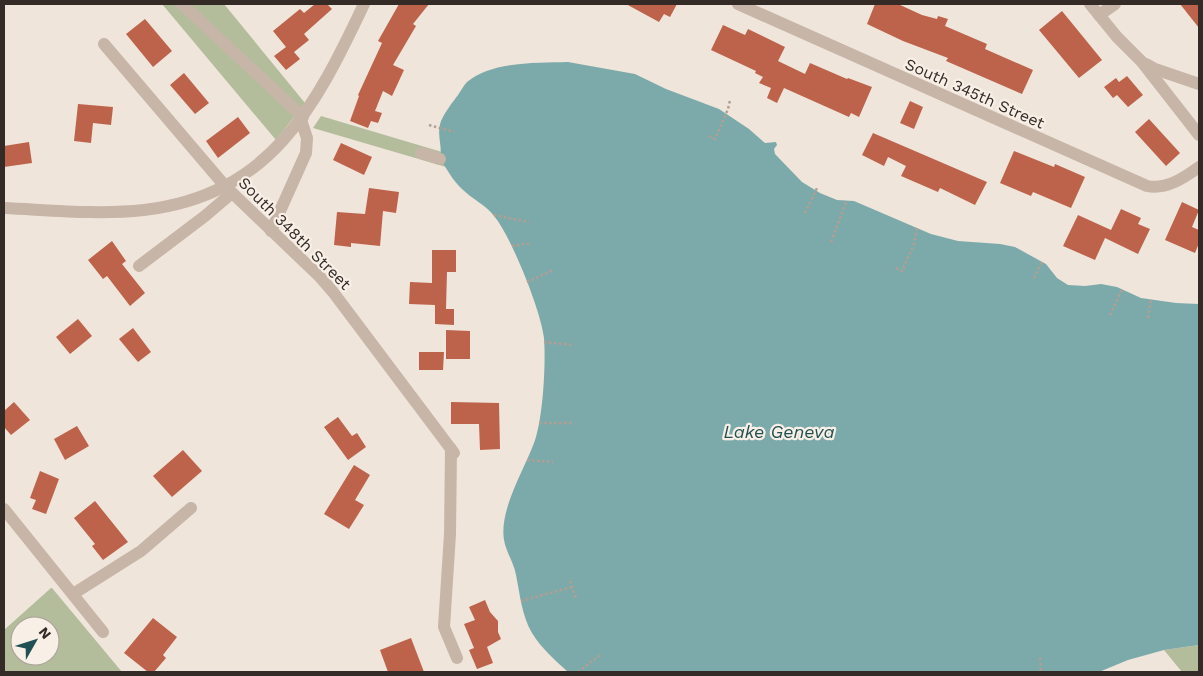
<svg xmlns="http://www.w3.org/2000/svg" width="1203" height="676" font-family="'Work Sans',sans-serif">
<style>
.green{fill:#b3bd9c;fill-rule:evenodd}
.water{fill:#7caaab}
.building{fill:#bd634b}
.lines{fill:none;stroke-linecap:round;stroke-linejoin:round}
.path{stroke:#b29f92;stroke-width:2.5;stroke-dasharray:2.5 2.5;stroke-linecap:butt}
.minor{stroke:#c7b5a8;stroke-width:12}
.labels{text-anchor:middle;stroke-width:4.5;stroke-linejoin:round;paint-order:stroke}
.street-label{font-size:16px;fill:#342b27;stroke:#f8efe7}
.water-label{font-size:18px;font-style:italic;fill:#205052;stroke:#f8efe7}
</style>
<rect width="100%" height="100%" fill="#f0e5db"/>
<!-- green -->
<g class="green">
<polygon points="162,4 224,4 305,103 276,140"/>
<polygon points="321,116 442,152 440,159 446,167 313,128"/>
<path d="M51,588H52L122,672H4V630ZM20,626H50V656H20Z"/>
<polygon points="1199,645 1199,672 1182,672 1164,650"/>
</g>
<!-- water -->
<path class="water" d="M568,62L635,74L666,89L719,109L749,129L765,143L776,142L777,145L774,149L775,154L802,182L820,193L837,200L854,201L931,234L958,241L1000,244L1015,247L1046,264L1057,278L1068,285L1085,286L1101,284L1117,287L1141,298L1176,303L1199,304V645L1164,650L1128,660L1099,672H568C556,661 541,648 532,633C522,616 520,595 516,575C514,563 506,552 504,540C499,510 524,470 534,443C543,420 546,363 544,338C541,311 511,236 494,216C486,205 472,199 462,189C453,181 447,169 440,159C443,146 436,135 441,121C445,112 452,103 458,95C461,91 463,86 467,82C492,61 538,63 568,62Z"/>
<!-- building -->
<g class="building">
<polygon points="315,4 327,4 332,9 304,34 309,40 294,52 300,59 286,70 274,56 286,47 273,31 300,9 304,13"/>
<polygon points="399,4 429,4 413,24 416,26 393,65 404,70 392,96 383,91 375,111 382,113 378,123 371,121 368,128 350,121 359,96 358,95 382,43 378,41"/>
<polygon points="626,4 677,4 670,17 664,14 659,22"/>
<polygon points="875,4 898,4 922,15 937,19 938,16 948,19 945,26 987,44 985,49 1033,70 1022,94 946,61 948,58 903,41 867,24"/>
<polygon points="1180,4 1199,4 1199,28"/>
<polygon points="1062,11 1102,60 1079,78 1039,30"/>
<polygon points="145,19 172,51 153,67 126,34"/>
<polygon points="723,25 745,35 748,29 785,47 778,61 805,74 810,63 847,79 848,78 872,87 859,117 851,113 849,117 784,88 777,103 767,98 771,88 759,83 763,77 755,73 756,71 711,50"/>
<polygon points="184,73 209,103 195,114 170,85"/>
<polygon points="1127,76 1143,95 1128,107 1117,95 1113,98 1104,87 1116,78 1119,82"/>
<polygon points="910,101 923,107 914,129 900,123"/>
<polygon points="78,104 113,107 111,125 93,123 91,143 74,141"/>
<polygon points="238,117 250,133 218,158 206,141"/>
<polygon points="1149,119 1180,153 1166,166 1135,132"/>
<polygon points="873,133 987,182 975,205 940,188 938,192 901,176 906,166 888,157 884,166 862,155"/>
<polygon points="29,142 32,163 4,167 4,146"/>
<polygon points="341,143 372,157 364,175 333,160"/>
<polygon points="1014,151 1054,167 1055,164 1085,177 1071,208 1033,192 1031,196 1000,183"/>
<polygon points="369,188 399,192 396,213 383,211 380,246 351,243 351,247 334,245 337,212 365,214"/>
<polygon points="1182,202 1199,210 1192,227 1199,230 1199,243 1195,253 1165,240"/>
<polygon points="1121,209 1141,218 1138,224 1150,229 1138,254 1105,238 1095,260 1063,246 1078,215 1111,230"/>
<polygon points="112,241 126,261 122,264 145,293 130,306 107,276 103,279 88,260"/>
<polygon points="432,250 456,250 456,272 447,272 446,309 454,309 454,325 435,324 435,305 409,304 410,282 432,283"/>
<polygon points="78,319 92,336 70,354 56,337"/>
<polygon points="133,328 151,352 138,362 119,339"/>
<polygon points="446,330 470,331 470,359 446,359"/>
<polygon points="419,352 444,352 443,370 419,370"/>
<polygon points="14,402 30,420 11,435 4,427 4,411"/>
<polygon points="451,402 499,403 500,449 480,450 479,424 451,424"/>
<polygon points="338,417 352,436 357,433 366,447 348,460 324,427"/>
<polygon points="77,426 89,446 65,460 54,439"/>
<polygon points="183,450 202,471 172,497 153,476"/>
<polygon points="354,465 370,475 355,500 364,505 349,529 324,514"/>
<polygon points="40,471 59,479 46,514 32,509 36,500 30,498"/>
<polygon points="95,501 128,542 103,560 92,546 95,544 74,518"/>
<polygon points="485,600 490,612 498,621 498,632 501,639 487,647 493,663 477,669 469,650 474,648 464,624 475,620 469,607"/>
<polygon points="153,618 177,637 163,655 166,658 154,672 148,672 124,653"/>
<polygon points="411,638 424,672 388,672 380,650"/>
</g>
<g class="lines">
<!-- path -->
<g class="path">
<polyline points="429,125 454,132"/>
<polyline points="709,136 715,139 728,109 730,100"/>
<polyline points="805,213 818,186"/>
<polyline points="494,215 529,222"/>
<polyline points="831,242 847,200"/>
<polyline points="512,246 530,243"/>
<polyline points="896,268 902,271 914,244 917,228"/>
<polyline points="1034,278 1042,262"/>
<polyline points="527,282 553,270"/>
<polyline points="1110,315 1122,289"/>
<polyline points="1148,318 1151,299"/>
<polyline points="544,342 574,345"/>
<polyline points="539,423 573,423"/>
<polyline points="527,460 553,462"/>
<polyline points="570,581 576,598"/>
<polyline points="521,601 572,587"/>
<polyline points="1040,658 1041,672"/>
<polyline points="837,671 837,672"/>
<polyline points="578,672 600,655"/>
</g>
<!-- minor -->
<g class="minor">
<polyline points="182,4 303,117"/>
<path d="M738,4L1147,186C1166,190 1184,178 1199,167"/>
<polyline points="1090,4 1117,37 1142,62 1199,135"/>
<polyline points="1099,15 1115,4"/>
<polyline points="104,44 225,186 320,277 333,292 454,453"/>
<polyline points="1146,64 1155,69 1199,84"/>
<polyline points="421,153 440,159"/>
<path d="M4,208C50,210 98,215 144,210C270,195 315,108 364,4"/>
<polyline points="271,231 306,153 307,138 301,120"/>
<polyline points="139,266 205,216 232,193"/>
<polyline points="451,449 450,534 444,627 457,658"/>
<polyline points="4,509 103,632"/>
<polyline points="73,594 141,551 191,508"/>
</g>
</g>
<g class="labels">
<!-- street labels -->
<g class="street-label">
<text transform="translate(975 93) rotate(24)" y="6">South 345th Street</text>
<text transform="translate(295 233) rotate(45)" y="6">South 348th Street</text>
</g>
<!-- water labels -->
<g class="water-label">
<text x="779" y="438">Lake Geneva</text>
</g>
</g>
<!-- border -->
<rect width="1203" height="676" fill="none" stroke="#342b27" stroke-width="10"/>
<!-- north arrow -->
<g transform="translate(35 641) rotate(51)"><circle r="24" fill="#f8efe7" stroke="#aaa19a"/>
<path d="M0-4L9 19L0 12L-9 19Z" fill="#205052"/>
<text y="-8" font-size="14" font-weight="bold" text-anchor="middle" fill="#342b27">N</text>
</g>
</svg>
